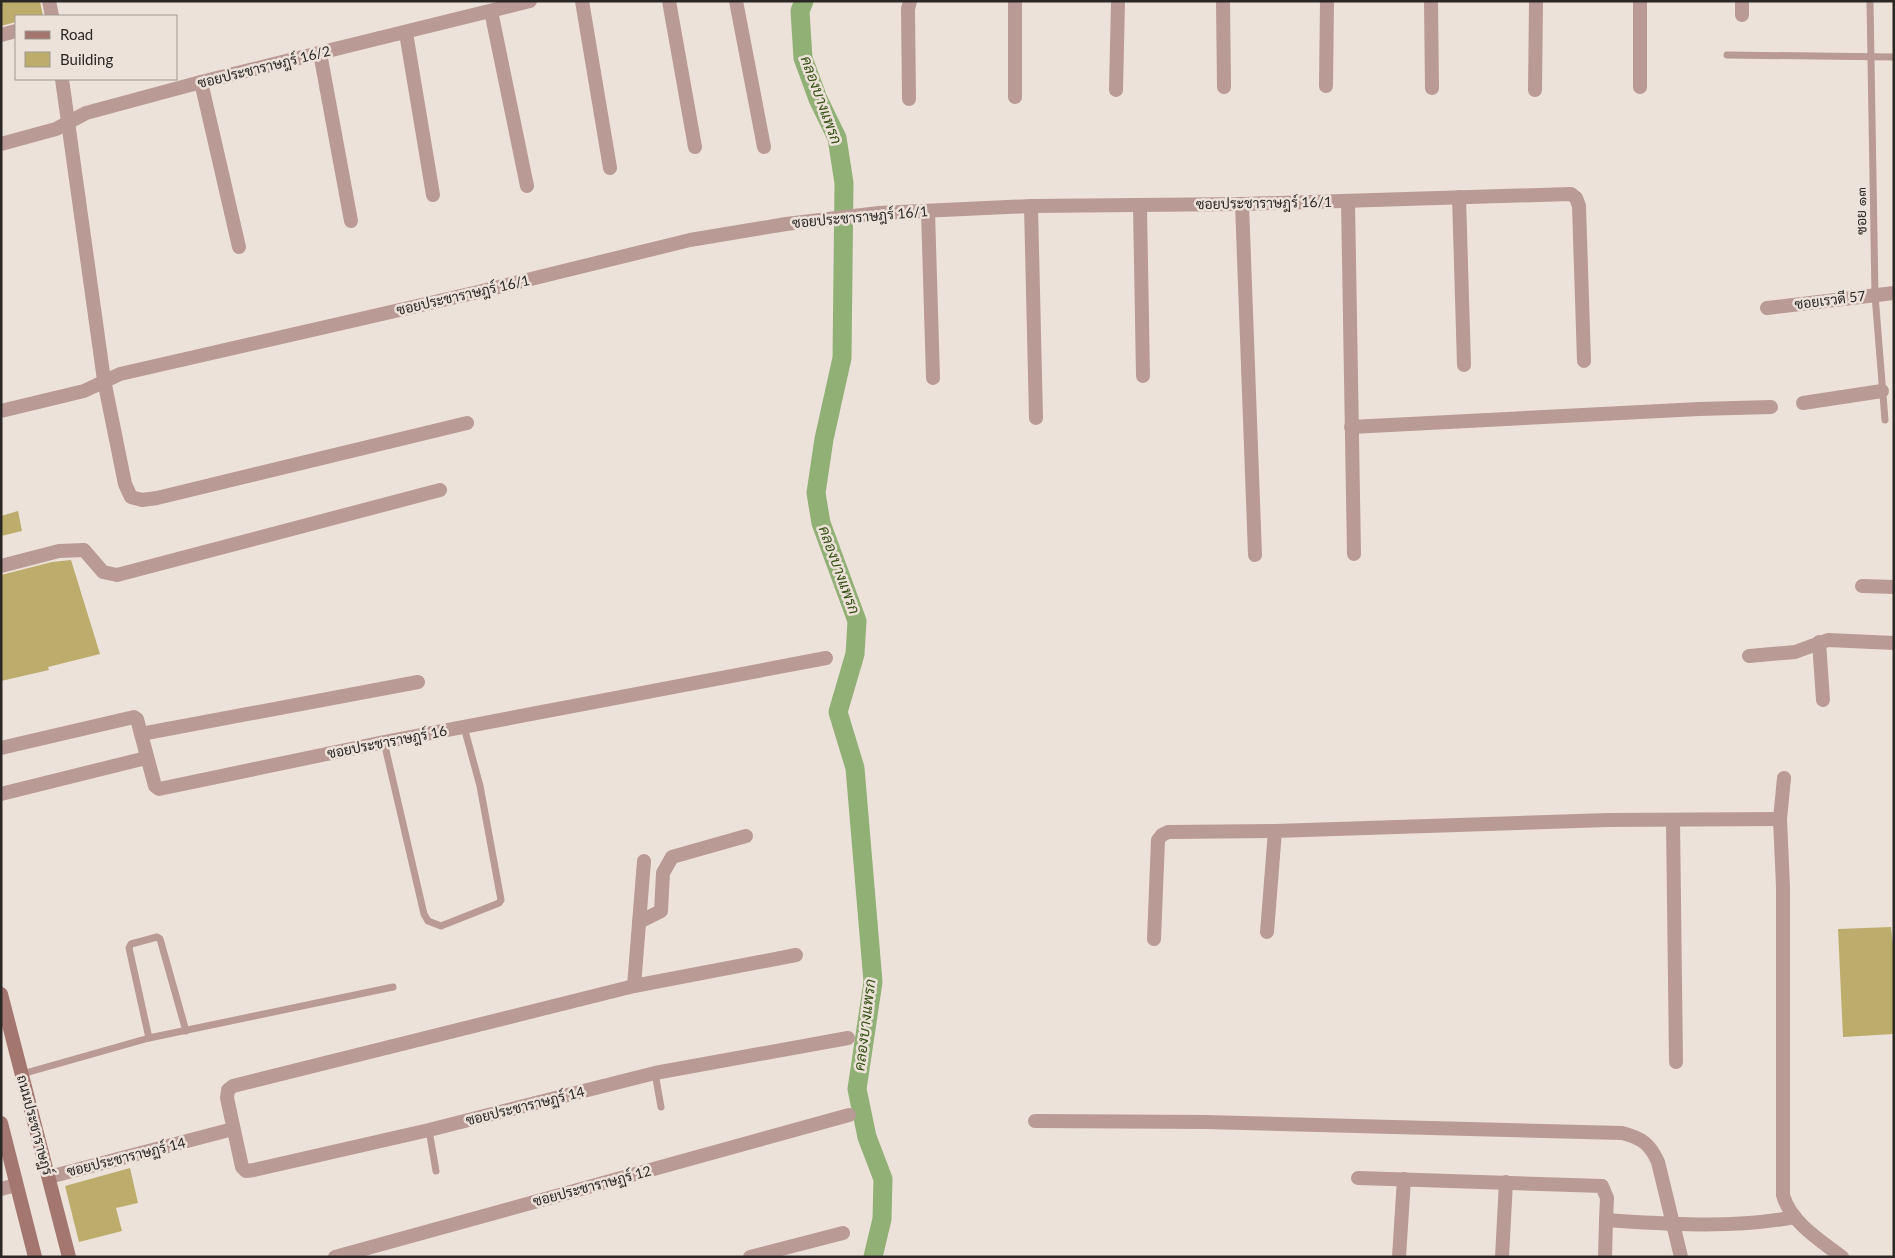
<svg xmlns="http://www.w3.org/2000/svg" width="1895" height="1258" font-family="Lato,Sarabun,sans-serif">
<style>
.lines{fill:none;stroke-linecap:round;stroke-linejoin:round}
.canal{stroke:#91b076;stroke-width:19}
.building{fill:#bcad6d}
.service{stroke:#ba9a95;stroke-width:7}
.minor{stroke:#ba9a95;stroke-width:14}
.secondary{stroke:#a3766f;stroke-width:14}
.labels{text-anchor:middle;stroke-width:5;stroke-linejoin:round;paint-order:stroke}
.street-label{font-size:14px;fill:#2b2724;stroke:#ede2d9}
.water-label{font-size:15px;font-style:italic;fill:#355114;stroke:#ede2d9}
</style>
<rect width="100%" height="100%" fill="#ede2d9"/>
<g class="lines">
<!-- canal -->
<polyline class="canal" points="804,1 800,11 803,58 818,99 837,138 844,183 842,358 824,439 816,493 821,523 857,621 855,654 838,712 855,768 873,982 857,1089 867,1137 883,1179 882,1219 873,1257"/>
</g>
<!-- building -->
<g class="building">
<polygon points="1,1 40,1 43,16 16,16 16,22 1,26"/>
<polygon points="18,511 22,531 1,536 1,516"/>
<polygon points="71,560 100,654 48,667 49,670 1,681 1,575 52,562"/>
<polygon points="1891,927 1894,953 1894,1034 1843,1037 1838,929"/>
<polygon points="130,1168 138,1203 116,1208 122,1231 79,1242 65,1186"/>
</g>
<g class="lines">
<!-- service -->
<g class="service">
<polyline points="1870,1 1875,295 1885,420"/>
<polyline points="1727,55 1894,57"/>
<polyline points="384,742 424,914 428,921 441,926 499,903 501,900 480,786 464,727"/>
<polyline points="149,1038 129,948 131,944 157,937 160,939 186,1031"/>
<polyline points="655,1073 661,1107"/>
<polyline points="22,1074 149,1038 393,987"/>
<polyline points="429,1130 436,1171"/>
</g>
<!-- minor -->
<g class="minor">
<polyline points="49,1 52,16"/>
<polyline points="582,1 610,168"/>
<polyline points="669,1 695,147"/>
<polyline points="736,1 764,147"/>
<polyline points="1223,1 1224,87"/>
<polyline points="1431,1 1432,88"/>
<polyline points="1640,1 1640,87"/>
<polyline points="491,11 527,186"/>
<polyline points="1742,15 1742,1"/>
<polyline points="406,33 433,195"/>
<polyline points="1,35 16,31"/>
<polyline points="320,53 351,221"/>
<polyline points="62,79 104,380 125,484 131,497 142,500 157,498 467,423"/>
<polyline points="201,82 239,247"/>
<polyline points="1326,86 1327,1"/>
<polyline points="1116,90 1118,1"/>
<polyline points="1535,90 1536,1"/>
<polyline points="1015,97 1015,1"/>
<polyline points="909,99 908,9 910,1"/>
<polyline points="1,144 56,129 86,113 201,82 530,1"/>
<polyline points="1459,197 1464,365"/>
<polyline points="1348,201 1354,554"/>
<polyline points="1242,204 1255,555"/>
<polyline points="1031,206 1036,418"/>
<polyline points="1140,206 1143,376"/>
<polyline points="928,211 933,378"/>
<polyline points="1767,308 1894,293"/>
<polyline points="1803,403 1882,391"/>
<polyline points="1,411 84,391 120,374 478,292 690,240 786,224 879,213 1031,206 1242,204 1571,194 1576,198 1579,206 1584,361"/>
<polyline points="1351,427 1699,409 1771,407"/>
<polyline points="1,566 59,551 84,550 103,572 117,575 440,490"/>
<polyline points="1862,586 1894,587"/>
<polyline points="1819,642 1823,700"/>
<polyline points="1749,656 1795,652 1828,640 1894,643"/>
<polyline points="141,734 418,682"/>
<polyline points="1,748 134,717 137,719 155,786 159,789 384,742 826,658"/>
<path d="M1784,778L1780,819L1783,887V1195C1790,1222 1821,1241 1842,1257"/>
<polyline points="1,794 146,758"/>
<polyline points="1673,820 1676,1062"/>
<polyline points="639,922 661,911 663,873 672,857 746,836"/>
<polyline points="1267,932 1275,831 1608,820 1780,819"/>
<polyline points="1154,939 1158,840 1162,835 1168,832 1275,831"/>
<polyline points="796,955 634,986 233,1086 228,1090 227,1098 242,1167 246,1171 254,1170 429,1130 655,1073 848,1038"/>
<polyline points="634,986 644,861"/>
<path d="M1035,1121L1205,1122L1622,1133C1642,1138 1650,1144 1658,1162L1681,1257"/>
<polyline points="49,1177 233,1129"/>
<polyline points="1358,1178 1602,1186 1607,1198 1606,1220"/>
<polyline points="1,1189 16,1185"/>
<polyline points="335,1257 849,1115"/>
<polyline points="750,1257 843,1233"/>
<polyline points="1399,1257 1404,1179"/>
<polyline points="1502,1257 1506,1182"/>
<path d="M1605,1257L1606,1220C1669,1224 1732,1229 1795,1217"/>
</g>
<!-- secondary -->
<g class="secondary">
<polyline points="1,994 69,1257"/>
<polyline points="1,1123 35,1257"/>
</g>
</g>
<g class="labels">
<!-- street labels -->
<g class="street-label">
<text transform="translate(264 67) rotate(-14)" y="5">ซอยประชาราษฎร์ 16/2</text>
<text transform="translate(1264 203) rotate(-1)" y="5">ซอยประชาราษฎร์ 16/1</text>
<text transform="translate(1861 211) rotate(-91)" y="5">ซอย ๑๓</text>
<text transform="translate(860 217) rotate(-5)" y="5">ซอยประชาราษฎร์ 16/1</text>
<text transform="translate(463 295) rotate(-13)" y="5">ซอยประชาราษฎร์ 16/1</text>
<text transform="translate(1830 300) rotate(-7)" y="5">ซอยเรวดี 57</text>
<text transform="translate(387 742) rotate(-11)" y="5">ซอยประชาราษฎร์ 16</text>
<text transform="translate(525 1106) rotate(-14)" y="5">ซอยประชาราษฏร์ 14</text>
<text transform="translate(35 1125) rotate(75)" y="5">ถนนประชาราษฎร์</text>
<text transform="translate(126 1157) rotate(-14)" y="5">ซอยประชาราษฏร์ 14</text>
<text transform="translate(592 1186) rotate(-15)" y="5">ซอยประชาราษฏร์ 12</text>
</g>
<!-- water labels -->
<g class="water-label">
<text transform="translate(821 100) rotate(70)" y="5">คลองบางแพรก</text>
<text transform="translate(839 570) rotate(70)" y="5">คลองบางแพรก</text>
<text transform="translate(865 1025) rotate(-83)" y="5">คลองบางแพรก</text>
</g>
</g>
<!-- border -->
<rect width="1895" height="1258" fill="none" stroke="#2b2724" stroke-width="5"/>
<!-- legend -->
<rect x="15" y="15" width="162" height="65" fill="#ede2d9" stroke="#9f9791"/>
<rect x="25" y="31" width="25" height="8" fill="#a3766f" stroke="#9f9791"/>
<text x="60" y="40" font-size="15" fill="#2b2724">Road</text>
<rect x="25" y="52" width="25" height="15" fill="#bcad6d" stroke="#9f9791"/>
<text x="60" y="65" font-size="15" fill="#2b2724">Building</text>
</svg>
